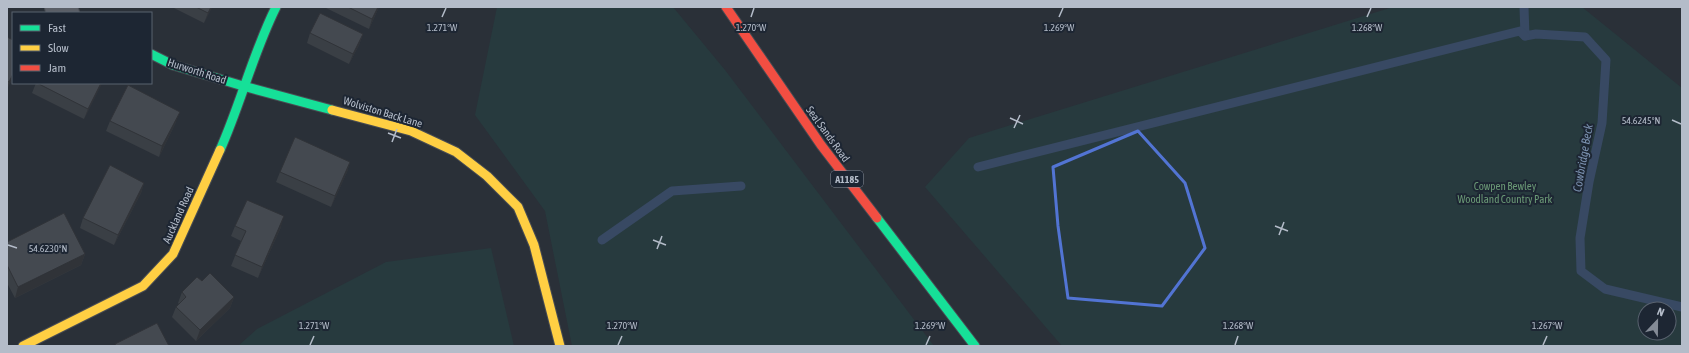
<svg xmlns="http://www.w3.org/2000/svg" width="1689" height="353" font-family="'Asap Condensed',sans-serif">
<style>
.green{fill:#273a3e;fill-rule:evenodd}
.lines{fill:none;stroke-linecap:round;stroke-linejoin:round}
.stream{stroke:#384963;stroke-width:9}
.street-casing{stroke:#484c53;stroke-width:24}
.fast-casing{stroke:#484c53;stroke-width:11}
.slow-casing{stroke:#484c53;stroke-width:11}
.jam-casing{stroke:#484c53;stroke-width:11}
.street{stroke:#5a5e66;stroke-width:22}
.fast{stroke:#16e098;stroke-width:9}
.slow{stroke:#ffcf43;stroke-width:9}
.jam{stroke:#f24e42;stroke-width:9}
.wall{fill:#3a3f45}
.shaded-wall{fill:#303338}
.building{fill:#444950;stroke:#303338}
.marked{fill:none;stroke:#5274d3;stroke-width:3;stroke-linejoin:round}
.ticks{fill:none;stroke:#b4bcc9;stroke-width:1.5}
.labels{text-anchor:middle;stroke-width:4;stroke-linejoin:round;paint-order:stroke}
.shield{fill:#1d2633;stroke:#878f9c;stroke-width:1}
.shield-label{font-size:10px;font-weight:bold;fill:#b4bcc9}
.street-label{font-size:11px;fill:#b4bcc9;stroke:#1d2633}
.park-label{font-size:11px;fill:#6b9a76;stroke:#1d2633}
.water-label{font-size:12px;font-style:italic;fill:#7c92b1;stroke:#1d2633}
.ticks-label{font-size:10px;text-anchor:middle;fill:#b4bcc9;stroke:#1d2633;stroke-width:4;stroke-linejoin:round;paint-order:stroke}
</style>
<rect width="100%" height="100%" fill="#2a3038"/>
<!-- green -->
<g class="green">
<polygon points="497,7 673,7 725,70 934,346 572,346 545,211 475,115"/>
<path d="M1393,7H1582L1682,88V346H1062L925,187L969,138ZM1645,309H1669V333H1645Z"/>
<polygon points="491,248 514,346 238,346 257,329 386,262"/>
</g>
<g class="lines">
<!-- stream -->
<g class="stream">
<polyline points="1524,7 1525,36 1536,34 1585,37 1606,60 1602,123 1589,182 1580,238 1581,271 1605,289 1682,307"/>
<polyline points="978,167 1520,31 1525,36"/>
<polyline points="602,240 672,191 741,186"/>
</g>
<!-- street casing -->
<g class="street-casing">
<polyline id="street" points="56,7 68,13"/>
</g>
<!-- fast casing -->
<g class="fast-casing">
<g id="fast">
<polyline points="151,54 173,65 243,86 332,110"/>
<path d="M220,150C241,103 253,53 276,7"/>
<polyline points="877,218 975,346"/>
</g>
</g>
<!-- slow casing -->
<g class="slow-casing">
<g id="slow">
<polyline points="332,110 411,131 456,152 487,176 518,207 534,245 560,346"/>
<polyline points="23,346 143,286 173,254 220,150"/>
</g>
</g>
<!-- jam casing -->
<g class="jam-casing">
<polyline id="jam" points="726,7 821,145 877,218"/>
</g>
<!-- street -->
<use href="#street" class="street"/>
<!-- fast -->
<use href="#fast" class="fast"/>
<!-- slow -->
<use href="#slow" class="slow"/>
<!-- jam -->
<use href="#jam" class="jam"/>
</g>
<!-- wall -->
<g class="wall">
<polygon points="174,7 212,7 204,23 174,8"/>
<polygon points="326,7 379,7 369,29 326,8"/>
<polygon points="310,33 363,34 359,45 349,64 307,43"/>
<polygon points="7,37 13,77 7,89"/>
<polygon points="36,83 102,83 84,119 32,93"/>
<polygon points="110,121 176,122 159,157 106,131"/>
<polygon points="350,162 347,172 331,207 276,182 280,172"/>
<polygon points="144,183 141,193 114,245 80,228 83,218"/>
<polygon points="235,226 281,227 258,278 231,266 241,241 231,236"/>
<polygon points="7,242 85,254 81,265 15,298 7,283"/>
<polygon points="202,281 234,297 230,308 196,341 172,317 176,307 179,304 178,303 182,292"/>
</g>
<!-- shaded-wall -->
<g class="shaded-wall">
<polygon points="211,7 212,7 204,23 208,13"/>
<polygon points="378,7 379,7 378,9 369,29 372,19"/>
<polygon points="363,34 359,45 349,64 353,54"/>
<polygon points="13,74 13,77 7,89 9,82"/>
<polygon points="101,83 102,83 84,119 88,109"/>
<polygon points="180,112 176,122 159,157 162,146"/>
<polygon points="350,162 347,172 331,207 335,196"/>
<polygon points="144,183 141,193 114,245 118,235"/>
<polygon points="284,216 281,227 258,278 262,267"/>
<polygon points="85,254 81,265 15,298 18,287"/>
<polygon points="234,297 230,308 196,341 200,330"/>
</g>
<!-- building -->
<g class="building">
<polygon points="196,7 211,7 208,13"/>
<polygon points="348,7 378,7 372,19"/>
<polygon points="320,13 363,34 353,54 310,33"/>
<polygon points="7,37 13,40 13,74 9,82 7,81"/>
<polygon points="37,83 101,83 88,109"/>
<polygon points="128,85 180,112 162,146 110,121"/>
<polygon points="295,137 350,162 335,196 280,172"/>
<polygon points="110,165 144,183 118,235 83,218"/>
<polygon points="247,200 284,216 262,267 235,255 246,231 235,226"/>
<polygon points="64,213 85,254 18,287 7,265 7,242"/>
<polygon points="210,273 234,297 200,330 176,307 186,297 182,292 197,277 202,281"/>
<polygon points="157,323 169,346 116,346 115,344"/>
</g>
<!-- marked area -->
<path class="marked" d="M1138,131L1185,183L1205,248L1162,306L1068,298L1058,226L1053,167Z"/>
<!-- ticks -->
<path class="ticks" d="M442,17L446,8M751,17L754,8M1059,17L1063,8M1367,17L1371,8M1010,118L1023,124M1672,120L1681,124M1014,128L1020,115M388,133L401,138M392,142L397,129M1275,226L1288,231M1279,235L1284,222M653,240L666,245M8,245L17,248M657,249L662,236M310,345L314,336M618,345L622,336M926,345L930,336M1235,345L1238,336M1543,345L1547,336"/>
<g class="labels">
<!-- shield labels -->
<rect class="shield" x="831" y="171" width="32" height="16" rx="3"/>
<g class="shield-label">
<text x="847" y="183">A1185</text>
</g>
<!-- street labels -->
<g class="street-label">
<text transform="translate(197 71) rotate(18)" y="4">Hurworth Road</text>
<text transform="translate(383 112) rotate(17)" y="4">Wolviston Back Lane</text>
<text transform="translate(828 134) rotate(54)" y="4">Seal Sands Road</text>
<text transform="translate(178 215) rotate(-66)" y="4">Auckland Road</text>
</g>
<!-- park labels -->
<g class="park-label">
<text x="1505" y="190">Cowpen Bewley<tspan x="1505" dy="13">Woodland Country Park</tspan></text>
</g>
<!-- water labels -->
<g class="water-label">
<text transform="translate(1583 158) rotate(-80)" y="4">Cowbridge Beck</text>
</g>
</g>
<g class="ticks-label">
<text x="442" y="31">1.271°W</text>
<text x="751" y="31">1.270°W</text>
<text x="1367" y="31">1.268°W</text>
<text x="1059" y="31">1.269°W</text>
<text x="1641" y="124">54.6245°N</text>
<text x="48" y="252">54.6230°N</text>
<text x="314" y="329">1.271°W</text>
<text x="622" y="329">1.270°W</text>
<text x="930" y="329">1.269°W</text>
<text x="1238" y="329">1.268°W</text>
<text x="1547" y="329">1.267°W</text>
</g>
<!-- border -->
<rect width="1689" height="353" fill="none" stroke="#b4bcc9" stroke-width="16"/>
<!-- legend -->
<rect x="12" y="12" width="140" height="72" fill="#1d2633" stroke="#59626f"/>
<rect x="20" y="25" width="20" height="6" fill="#16e098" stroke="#59626f"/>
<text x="48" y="32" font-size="12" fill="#b4bcc9">Fast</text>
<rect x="20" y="45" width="20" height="6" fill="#ffcf43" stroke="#59626f"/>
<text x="48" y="52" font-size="12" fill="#b4bcc9">Slow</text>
<rect x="20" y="65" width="20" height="6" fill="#f24e42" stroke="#59626f"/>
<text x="48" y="72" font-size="12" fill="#b4bcc9">Jam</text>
<!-- north arrow -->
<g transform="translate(1657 321) rotate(22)"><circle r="19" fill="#1d2633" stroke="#59626f"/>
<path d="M0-3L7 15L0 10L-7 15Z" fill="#848b96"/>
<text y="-6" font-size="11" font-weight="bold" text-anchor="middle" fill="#b4bcc9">N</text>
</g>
</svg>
